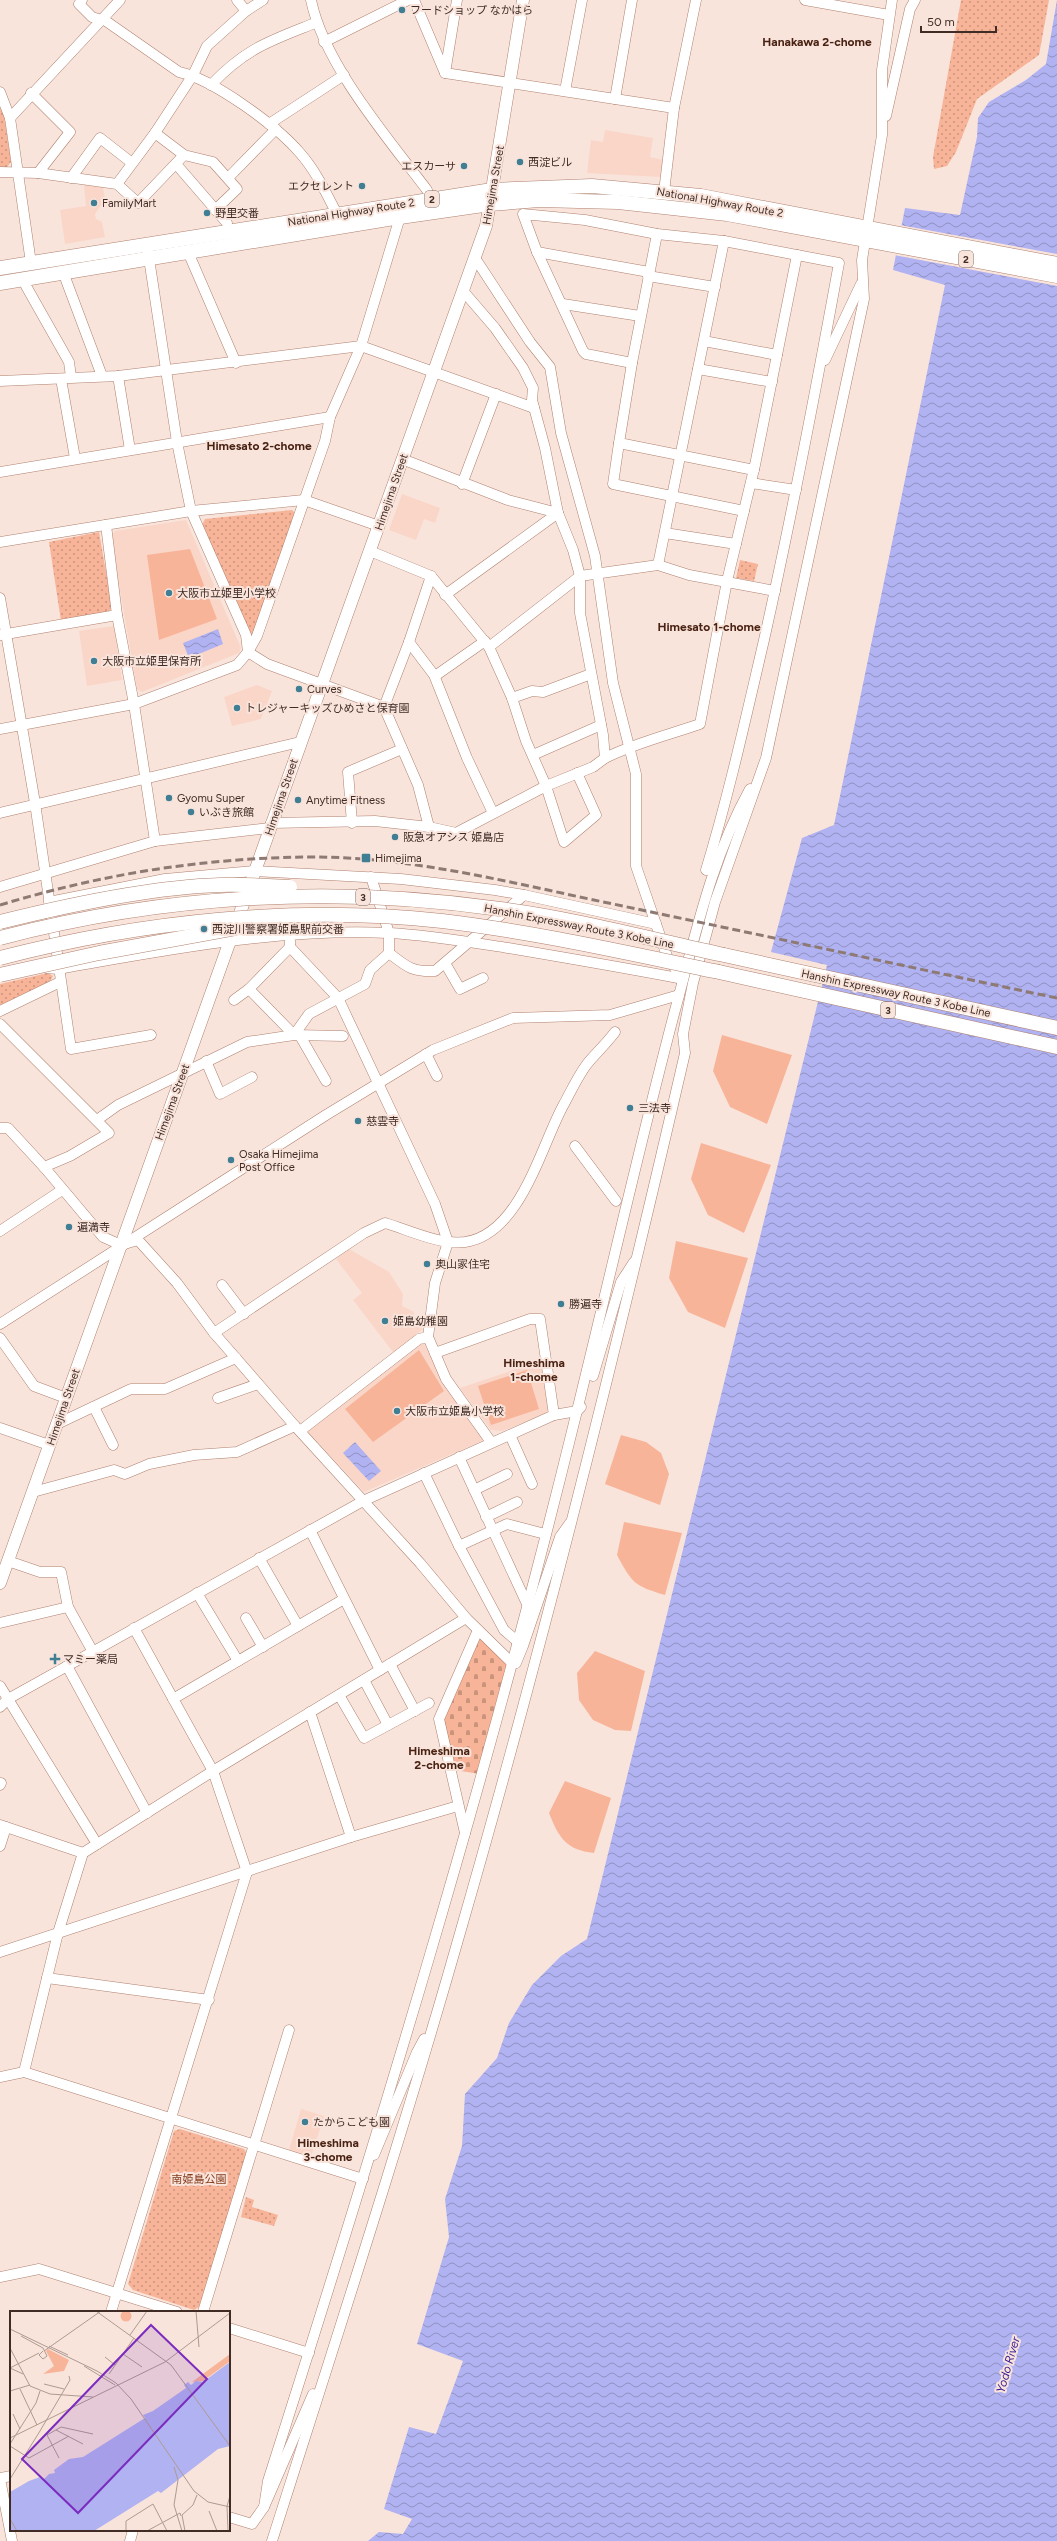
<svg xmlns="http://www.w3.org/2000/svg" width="1057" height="2541" font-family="Figtree,'Noto Sans JP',sans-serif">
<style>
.built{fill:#fad6c8}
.green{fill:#f8b498}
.cemetery{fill:url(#cemetery-stones)}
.park{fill:url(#park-dots)}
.water{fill:url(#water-waves)}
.pier{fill:#f9e4dc}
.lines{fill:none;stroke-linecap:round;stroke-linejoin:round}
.minor-casing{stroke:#af816e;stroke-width:11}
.major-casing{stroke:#af816e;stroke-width:13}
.highway-casing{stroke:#af816e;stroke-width:15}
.minor{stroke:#fff;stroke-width:10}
.major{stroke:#fff;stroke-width:12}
.highway{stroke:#fff;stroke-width:14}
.rail{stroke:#8e7a72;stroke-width:3;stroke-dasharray:8 4;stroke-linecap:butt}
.highway-bridge-casing{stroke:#af816e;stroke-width:15;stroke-linecap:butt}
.highway-bridge{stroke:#fff;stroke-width:14}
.poi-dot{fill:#407e94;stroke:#f9e4dc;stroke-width:1.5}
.labels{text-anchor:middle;stroke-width:4;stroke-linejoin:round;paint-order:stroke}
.shield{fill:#f9e4dc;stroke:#78635b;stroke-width:1}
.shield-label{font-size:10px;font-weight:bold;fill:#402c24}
.poi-label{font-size:11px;fill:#402c24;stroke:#f9e4dc;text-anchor:start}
.street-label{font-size:11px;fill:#402c24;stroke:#f9e4dc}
.park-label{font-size:11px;fill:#853d1d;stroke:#f9e4dc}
.neighbourhood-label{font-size:12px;font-weight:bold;fill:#492212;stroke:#f9e4dc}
.water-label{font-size:12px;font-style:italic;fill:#391d96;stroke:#f9e4dc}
.inset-road{fill:none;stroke:#af9a92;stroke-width:1}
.view{fill:#7b2cbf;fill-opacity:0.15;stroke:#7b2cbf;stroke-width:2}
.inset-edge{fill:none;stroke:#402c24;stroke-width:2}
</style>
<defs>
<pattern id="cemetery-stones" width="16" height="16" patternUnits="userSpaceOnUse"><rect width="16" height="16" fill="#f8b498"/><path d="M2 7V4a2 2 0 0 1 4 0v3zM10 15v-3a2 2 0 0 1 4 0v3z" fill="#ca937c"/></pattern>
<pattern id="park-dots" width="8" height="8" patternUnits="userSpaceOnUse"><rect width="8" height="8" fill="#f8b498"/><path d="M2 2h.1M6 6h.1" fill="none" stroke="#ca937c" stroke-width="1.8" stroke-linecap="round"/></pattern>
<pattern id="water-waves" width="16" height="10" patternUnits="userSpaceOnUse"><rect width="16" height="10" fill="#b0b2f1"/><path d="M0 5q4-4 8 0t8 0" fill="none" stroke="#9191c3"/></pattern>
</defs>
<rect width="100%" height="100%" fill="#f9e4dc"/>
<!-- built -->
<g class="built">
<polygon points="605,130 653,138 650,157 663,160 660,177 587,173 591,140 603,142"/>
<polygon points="84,185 103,187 105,199 95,214 96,219 102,222 105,237 65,244 60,210 86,206"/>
<polygon points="402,494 440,508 435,523 424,519 416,540 389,530"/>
<polygon points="186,520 241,648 239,653 142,692 137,689 111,538 115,531"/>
<polygon points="114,626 122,680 87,686 79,631"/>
<polygon points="257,685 272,691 261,719 232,726 224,697"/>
<polygon points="349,1249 389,1272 403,1294 402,1306 414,1312 413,1325 423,1329 393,1352 353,1300 362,1293 336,1259"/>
<polygon points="419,1343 424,1344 443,1381 482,1434 482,1441 364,1492 309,1433 309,1427"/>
<polygon points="540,1361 549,1408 546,1414 502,1431 491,1430 460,1388"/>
<polygon points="301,2109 324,2116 311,2157 289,2150"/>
</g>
<!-- green -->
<g class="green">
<polygon points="190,549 217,619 159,640 147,555"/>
<polygon points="722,1035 792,1055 767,1124 730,1107 713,1071"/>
<polygon points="701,1143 771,1165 744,1233 708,1215 691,1179"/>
<polygon points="676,1241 748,1258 725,1328 688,1312 669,1278"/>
<polygon points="419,1350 444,1391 373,1442 345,1409"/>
<polygon points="527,1370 539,1409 491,1425 478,1386"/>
<polygon points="621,1435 646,1442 661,1453 669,1474 660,1505 605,1484"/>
<path d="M624,1522L682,1533L665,1595C634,1586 632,1583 617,1555Z"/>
<polygon points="595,1651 645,1671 631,1731 615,1730 593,1720 579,1700 577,1673"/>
<path d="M565,1781L611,1798L594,1853C566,1850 559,1838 549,1813Z"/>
</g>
<!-- cemetery -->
<polygon class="cemetery" points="480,1638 509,1667 480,1774 454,1770 444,1720"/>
<!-- park -->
<g class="park">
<polygon points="961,0 1049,0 1039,55 977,99 956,152 947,166 934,169 933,157"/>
<polygon points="0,107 4,116 11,162 7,167 0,167"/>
<polygon points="292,510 296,514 253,635 248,635 202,525 205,519"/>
<polygon points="99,532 112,607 107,614 61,621 49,542"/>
<polygon points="740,560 758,564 754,581 736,578"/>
<polygon points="48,973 53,976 49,983 0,1007 0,984"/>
<polygon points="180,2129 244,2149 247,2154 199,2307 194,2310 133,2290 128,2284 174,2131"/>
<polygon points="246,2197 254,2200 252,2207 278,2215 274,2226 241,2217"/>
</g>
<!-- water -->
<g class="water">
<polygon points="1057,0 1057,2541 368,2541 379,2532 403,2534 412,2519 384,2509 409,2427 436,2434 463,2361 417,2344 449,2237 445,2199 462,2146 465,2094 497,2058 509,2023 532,1985 561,1956 587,1939 827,965 771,952 802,838 834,825 945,285 893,270 905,208 960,215 977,137 978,118 989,102 1026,80 1046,64"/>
<polygon points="218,629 223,644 189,658 183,643"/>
<polygon points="355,1442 381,1471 369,1481 343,1453"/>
</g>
<!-- pier -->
<polygon class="pier" points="900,225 1057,254 1057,286 894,255"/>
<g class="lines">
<!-- minor casing -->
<g class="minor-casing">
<g id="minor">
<polyline points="82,0 79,4 92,17 101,20"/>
<polyline points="237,0 246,11"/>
<path d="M311,0C324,64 387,137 427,190"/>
<polyline points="414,0 445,73 674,108"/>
<polyline points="805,0 889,15"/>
<path d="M103,19L179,72C213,79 277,126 300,153C316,171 326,193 337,214"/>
<polyline points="324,42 408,0"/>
<polyline points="445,73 457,0"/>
<path d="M211,85C246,48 270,41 315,23"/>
<polyline points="565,91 582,0"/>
<polyline points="0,92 10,118 31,263"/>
<polyline points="31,93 70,132 38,173"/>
<polyline points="615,99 632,0"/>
<polyline points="886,116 910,9 915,0"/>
<polyline points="10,118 120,0"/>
<polyline points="269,124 344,75"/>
<polyline points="184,155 213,162 237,189 215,210"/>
<polyline points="176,164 227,223"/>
<polyline points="0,172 38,173 117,184 138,203 184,155 155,133"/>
<polyline points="71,178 100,138 132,163"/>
<polyline points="228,178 276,129"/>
<polyline points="117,184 155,133 193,75 207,46 246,11 263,0"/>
<polyline points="664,192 674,108 696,0"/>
<polyline points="657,234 632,363 619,443 754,470"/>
<polyline points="148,252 177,442 191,511 246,635 248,652"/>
<polyline points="188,252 236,363"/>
<polyline points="537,252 649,272"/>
<polyline points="475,258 530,342 550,367 561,433 595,556 613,683 636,774 636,866 668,959 683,979"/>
<polyline points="648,276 715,287"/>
<polyline points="66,280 102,376"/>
<polyline points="26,286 69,362 71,377"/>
<polyline points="563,304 640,316"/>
<polyline points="777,355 797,255"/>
<polyline points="825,360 861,284"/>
<path d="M632,363L586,354L583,351L537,252L523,214L585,220L657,234L724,241L839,263C816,389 792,515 764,640C746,717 729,794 706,870"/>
<polyline points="698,369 772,382"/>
<polyline points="118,376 130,450"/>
<polyline points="61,379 75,458"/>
<polyline points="0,381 118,376 361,346 534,408"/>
<polyline points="619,443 613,484 744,511"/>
<polyline points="402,459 508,500 558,513"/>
<polyline points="0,472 330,417"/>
<polyline points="751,483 796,490"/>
<polyline points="462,484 496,394"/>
<polyline points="106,525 117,615 134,704 155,841"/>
<polyline points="665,533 736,544"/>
<polyline points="0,542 191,511 304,500 379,526"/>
<polyline points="370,551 431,576 409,642 384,707 418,785 429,827"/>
<polyline points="658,565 724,241"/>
<polyline points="431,576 489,647 512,698 526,741 546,786 564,842 596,815 577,773"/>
<polyline points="445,595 558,513"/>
<polyline points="0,598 35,803 71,1049 151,1035"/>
<polyline points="0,635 117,615"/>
<polyline points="409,642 434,675 467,758 493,813"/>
<polyline points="489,647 580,576 658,565 689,575 775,591"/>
<polyline points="248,652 267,664 384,707"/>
<polyline points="435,676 485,641"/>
<polyline points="512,698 532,691 543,692 591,674"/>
<polyline points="0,729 134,704 237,665 248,652 257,636 325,441 330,417 361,346 400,217"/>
<polyline points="533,755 601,725"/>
<path d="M605,758C635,743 668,735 700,724L727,581L755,465L777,355L704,341"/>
<polyline points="0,813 300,742"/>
<polyline points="271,823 375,821 429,827 456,833 546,786 593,767 605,758 603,735 580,613 580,576 573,550 558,513 545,448 532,400 533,388 523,368 495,328 464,292"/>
<polyline points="352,823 348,772 402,749"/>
<polyline points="0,887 155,841 270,828"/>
<polyline points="49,902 165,879 254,871 401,879 495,890 524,895 656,924"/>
<polyline points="290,947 338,998 435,1204 448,1242 435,1283 428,1337 446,1379 491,1442"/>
<path d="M389,953C407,967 412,972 435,971L524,895"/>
<polyline points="445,963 460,989 483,978"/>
<path d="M46,968L58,969C167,950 278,928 389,933C428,935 469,942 508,948C567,958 625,968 683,979"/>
<polyline points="249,989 294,1035 309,1014 365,984 370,970 389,953 389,933 371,877"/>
<polyline points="234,1000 249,989 290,947 290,941"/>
<polyline points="0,1011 60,982"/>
<polyline points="0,1024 109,1133 70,1156 44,1167"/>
<polyline points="299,1034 326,1081"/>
<polyline points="426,1054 437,1076"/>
<polyline points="206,1061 220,1094 252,1077"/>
<polyline points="97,1120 118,1105 247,1042 294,1035 343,1036"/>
<polyline points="0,1128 8,1128 44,1167 103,1237 121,1245 138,1240 177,1283 214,1333 295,1426 420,1563 466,1618 511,1662 516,1663 523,1646 560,1537 570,1523"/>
<polyline points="575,1146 616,1201"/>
<polyline points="0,1231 62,1190"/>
<polyline points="222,1285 244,1314"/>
<polyline points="0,1324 326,1115 433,1050 513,1018 610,1015 679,995"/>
<path d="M214,1333L364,1233L385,1223C409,1230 439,1245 465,1242C521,1234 541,1145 564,1104C571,1091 578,1076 587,1064C596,1053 606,1044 615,1032"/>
<polyline points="0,1338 34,1386 66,1398"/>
<polyline points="435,1353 530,1319 540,1319 554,1415"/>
<polyline points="593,1376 621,1282 634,1262"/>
<polyline points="218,1398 258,1384"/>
<polyline points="94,1407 113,1445"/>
<polyline points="57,1424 131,1389 165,1389 236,1358"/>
<polyline points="0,1428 49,1445"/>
<polyline points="300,1431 419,1339 428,1337"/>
<polyline points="510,1435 532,1484"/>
<polyline points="459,1457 527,1604"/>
<polyline points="424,1473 459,1546 504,1630 517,1641"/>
<polyline points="474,1490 507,1474"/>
<polyline points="33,1492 114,1470 125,1474 149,1464 194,1455 237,1452 295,1426"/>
<polyline points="486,1517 517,1502"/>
<polyline points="310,1530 380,1670"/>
<polyline points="459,1546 507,1524 545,1534"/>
<polyline points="259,1558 298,1626"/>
<polyline points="8,1561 40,1572 61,1572 68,1607"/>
<polyline points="197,1593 238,1661"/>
<polyline points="246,1618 263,1647"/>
<polyline points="0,1623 68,1607 93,1652"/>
<polyline points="390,1664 415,1711"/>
<polyline points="67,1666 147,1813"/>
<polyline points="364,1680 388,1725"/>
<polyline points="0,1686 97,1844"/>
<polyline points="339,1695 364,1738 429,1703"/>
<polyline points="173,1699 344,1599"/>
<polyline points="0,1707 8,1699 363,1501 554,1415 577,1411 581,1407"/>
<polyline points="310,1712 351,1837"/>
<polyline points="0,1785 1,1783"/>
<polyline points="0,1825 83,1853"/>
<polyline points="465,1833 439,1719 478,1630"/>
<polyline points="0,1846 6,1827"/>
<polyline points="0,1952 351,1837 458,1806"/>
<polyline points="47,1978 209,2000"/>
<polyline points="24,2072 58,1933 83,1853 213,1771 466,1618"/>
<polyline points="0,2077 24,2072 363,2179"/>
<polyline points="374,2155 417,2052 424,2039"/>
<polyline points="0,2277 39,2269 177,2312"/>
<polyline points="111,2312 247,1872 213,1771 134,1628"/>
<polyline points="203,2312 289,2030"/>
<polyline points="229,2328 309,2353"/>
<polyline points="0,2478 11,2476"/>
<polyline points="0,2479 12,2541"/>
<path d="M264,2507L268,2481C379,2132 486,1782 573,1427C607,1290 638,1151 674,1014C695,937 711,859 750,789"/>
<polyline points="229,2517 252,2524 264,2507 313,2394"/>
<polyline points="130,2541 133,2530"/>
<path d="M272,2541C336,2339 402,2137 460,1933C544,1642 617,1348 685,1053L683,1034L693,983L715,902L766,758L864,299L862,260L882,135V70L892,0"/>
</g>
</g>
<!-- major casing -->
<g class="major-casing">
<polyline id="major" points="0,1583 486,226 523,0"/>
</g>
<!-- highway casing -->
<g class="highway-casing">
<g id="highway">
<polyline points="0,268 492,190 592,186 701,196 1057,264"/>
<polyline points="0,283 400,217 490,204 539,200 618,202 727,214 1057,276"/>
<polyline points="724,955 1057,1028"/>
<polyline points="719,972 1057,1047"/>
</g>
</g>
<!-- minor -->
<use href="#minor" class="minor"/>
<!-- major -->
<use href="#major" class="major"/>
<!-- highway -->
<use href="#highway" class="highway"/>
<!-- rail -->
<path class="rail" d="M0,905C106,873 208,857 319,857C418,858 516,884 613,904C761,935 909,967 1057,998"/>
<!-- highway-bridge casing -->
<g class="highway-bridge-casing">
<g id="highway-bridge">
<path d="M0,922C68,905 150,887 220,885C243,884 267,886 290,887"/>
<path d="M0,938C163,895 333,885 500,909C576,919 650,939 724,955"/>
<path d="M0,958C142,921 296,905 442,921C535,932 627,953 719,972"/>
<polyline points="0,975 99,953 236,928"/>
</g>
</g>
<!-- highway-bridge -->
<use href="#highway-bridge" class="highway-bridge"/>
</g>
<!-- markers -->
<g class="poi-dot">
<circle cx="402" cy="10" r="4"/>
<circle cx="520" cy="162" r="4"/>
<circle cx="464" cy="166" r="4"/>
<circle cx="362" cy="186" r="4"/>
<circle cx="94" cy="203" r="4"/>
<circle cx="207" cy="213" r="4"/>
<circle cx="169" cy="593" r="4"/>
<circle cx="94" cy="661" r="4"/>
<circle cx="299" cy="689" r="4"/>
<circle cx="237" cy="708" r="4"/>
<circle cx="169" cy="798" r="4"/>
<circle cx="298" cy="800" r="4"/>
<circle cx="191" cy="812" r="4"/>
<circle cx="395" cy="837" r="4"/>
<rect x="361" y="853" width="10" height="10" rx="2"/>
<circle cx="204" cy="929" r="4"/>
<circle cx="630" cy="1108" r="4"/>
<circle cx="358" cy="1121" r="4"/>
<circle cx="231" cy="1160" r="4"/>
<circle cx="69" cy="1227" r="4"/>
<circle cx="427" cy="1264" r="4"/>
<circle cx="561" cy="1304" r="4"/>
<circle cx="385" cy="1321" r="4"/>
<circle cx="397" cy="1411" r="4"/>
<path d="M53 1653h4v4h4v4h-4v4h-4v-4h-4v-4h4z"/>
<circle cx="305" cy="2122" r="4"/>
</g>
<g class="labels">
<!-- shield labels -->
<g class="shield">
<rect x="425" y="191" width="14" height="16" rx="3"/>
<rect x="959" y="251" width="14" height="16" rx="3"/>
<rect x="356" y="889" width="14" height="16" rx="3"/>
<rect x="881" y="1002" width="14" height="16" rx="3"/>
</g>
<g class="shield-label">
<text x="432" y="203">2</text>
<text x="966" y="263">2</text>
<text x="363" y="901">3</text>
<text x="888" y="1014">3</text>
</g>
<!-- poi labels -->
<g class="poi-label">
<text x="410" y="14">フードショップ なかはら</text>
<text x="528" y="166">西淀ビル</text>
<text x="456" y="170" text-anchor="end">エスカーサ</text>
<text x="354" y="190" text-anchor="end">エクセレント</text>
<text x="102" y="207">FamilyMart</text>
<text x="215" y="217">野里交番</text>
<text x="177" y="597">大阪市立姫里小学校</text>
<text x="102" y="665">大阪市立姫里保育所</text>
<text x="307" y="693">Curves</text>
<text x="245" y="712">トレジャーキッズひめさと保育園</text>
<text x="177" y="802">Gyomu Super</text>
<text x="306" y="804">Anytime Fitness</text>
<text x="199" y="816">いぶき旅館</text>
<text x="403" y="841">阪急オアシス 姫島店</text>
<text x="375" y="862">Himejima</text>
<text x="212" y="933">西淀川警察署姫島駅前交番</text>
<text x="638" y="1112">三法寺</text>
<text x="366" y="1125">慈雲寺</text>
<text x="239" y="1158">Osaka Himejima<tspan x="239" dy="13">Post Office</tspan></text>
<text x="77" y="1231">遍満寺</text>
<text x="435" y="1268">奥山家住宅</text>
<text x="569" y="1308">勝遍寺</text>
<text x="393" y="1325">姫島幼稚園</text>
<text x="405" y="1415">大阪市立姫島小学校</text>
<text x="63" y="1663">マミー薬局</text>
<text x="313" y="2126">たからこども園</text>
</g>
<!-- street labels -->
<g class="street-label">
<text transform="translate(493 185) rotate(-80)" y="4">Himejima Street</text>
<text transform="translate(720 202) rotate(10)" y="4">National Highway Route 2</text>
<text transform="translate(351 212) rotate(-9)" y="4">National Highway Route 2</text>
<text transform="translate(391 492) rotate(-71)" y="4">Himejima Street</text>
<text transform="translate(281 797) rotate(-71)" y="4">Himejima Street</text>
<text transform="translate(579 926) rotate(11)" y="4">Hanshin Expressway Route 3 Kobe Line</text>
<text transform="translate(896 993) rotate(12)" y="4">Hanshin Expressway Route 3 Kobe Line</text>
<text transform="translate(172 1102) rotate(-70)" y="4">Himejima Street</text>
<text transform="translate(63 1407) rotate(-71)" y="4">Himejima Street</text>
</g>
<!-- park labels -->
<g class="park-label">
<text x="199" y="2183">南姫島公園</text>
</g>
<!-- neighbourhood labels -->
<g class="neighbourhood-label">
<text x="817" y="46">Hanakawa 2-chome</text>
<text x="259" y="450">Himesato 2-chome</text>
<text x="709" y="631">Himesato 1-chome</text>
<text x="534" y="1367">Himeshima<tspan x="534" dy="14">1-chome</tspan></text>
<text x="439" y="1755">Himeshima<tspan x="439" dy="14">2-chome</tspan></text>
<text x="328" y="2147">Himeshima<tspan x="328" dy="14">3-chome</tspan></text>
</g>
<!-- water labels -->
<g class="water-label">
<text transform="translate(1008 2365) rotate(-74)" y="4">Yodo River</text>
</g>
</g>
<!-- overview -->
<g transform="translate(10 2311)">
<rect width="220" height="220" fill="#f9e4dc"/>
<path d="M110.5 5a5.5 5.5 0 1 1 11 0a5.5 5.5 0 1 1-11 0Z" fill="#f8b498"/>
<path d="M38,38L59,49L54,60L33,63L44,55L36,40ZM220,43L219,51L193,70L182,71Z" fill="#f8b498"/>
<path d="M220,51V135L208,138L151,182L148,180L84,220H0V181L19,170L30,166L34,168L39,163L45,162L44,159L59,148L73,146L135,107L133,104L143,100L176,77L174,74L178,71L181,74L186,70L193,71Z" fill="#b0b2f1"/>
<path class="inset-road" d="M86,0L161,54L220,135M186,0L189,36M0,18L87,60L106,72L121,88L184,180L198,191L220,196M120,24L137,0M11,25L33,37L37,45L33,48L29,44L33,40M39,35L58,44M0,37L20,75L40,83L83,86M34,40L91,0M113,43L132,56M95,46L105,54M74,55L105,74M0,57L13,63M0,57L29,42M99,63L124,27M34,73L54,78M10,78L27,114M0,80L20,74M3,103L10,118M46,119L73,133M0,127L155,51L220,2M0,133L26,92L30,80M0,135L19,147L59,125M49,147L37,124L51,116L83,123M164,156L168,169L164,194L172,220M0,168L30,120L60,69L59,65M199,200L207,220M0,208L7,220M116,220V210L143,193L157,220M137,220L170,202L171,205M175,220L172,204L183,194L187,184M218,220L217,195L220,185"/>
<path class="view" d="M141,14L197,68L68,202L12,148Z"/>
<rect width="220" height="220" class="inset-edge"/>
</g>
<!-- scale -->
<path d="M921 26v6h75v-6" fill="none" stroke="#402c24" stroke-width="2"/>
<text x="927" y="26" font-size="12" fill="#402c24" stroke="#f9e4dc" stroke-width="3" paint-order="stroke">50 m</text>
</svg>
